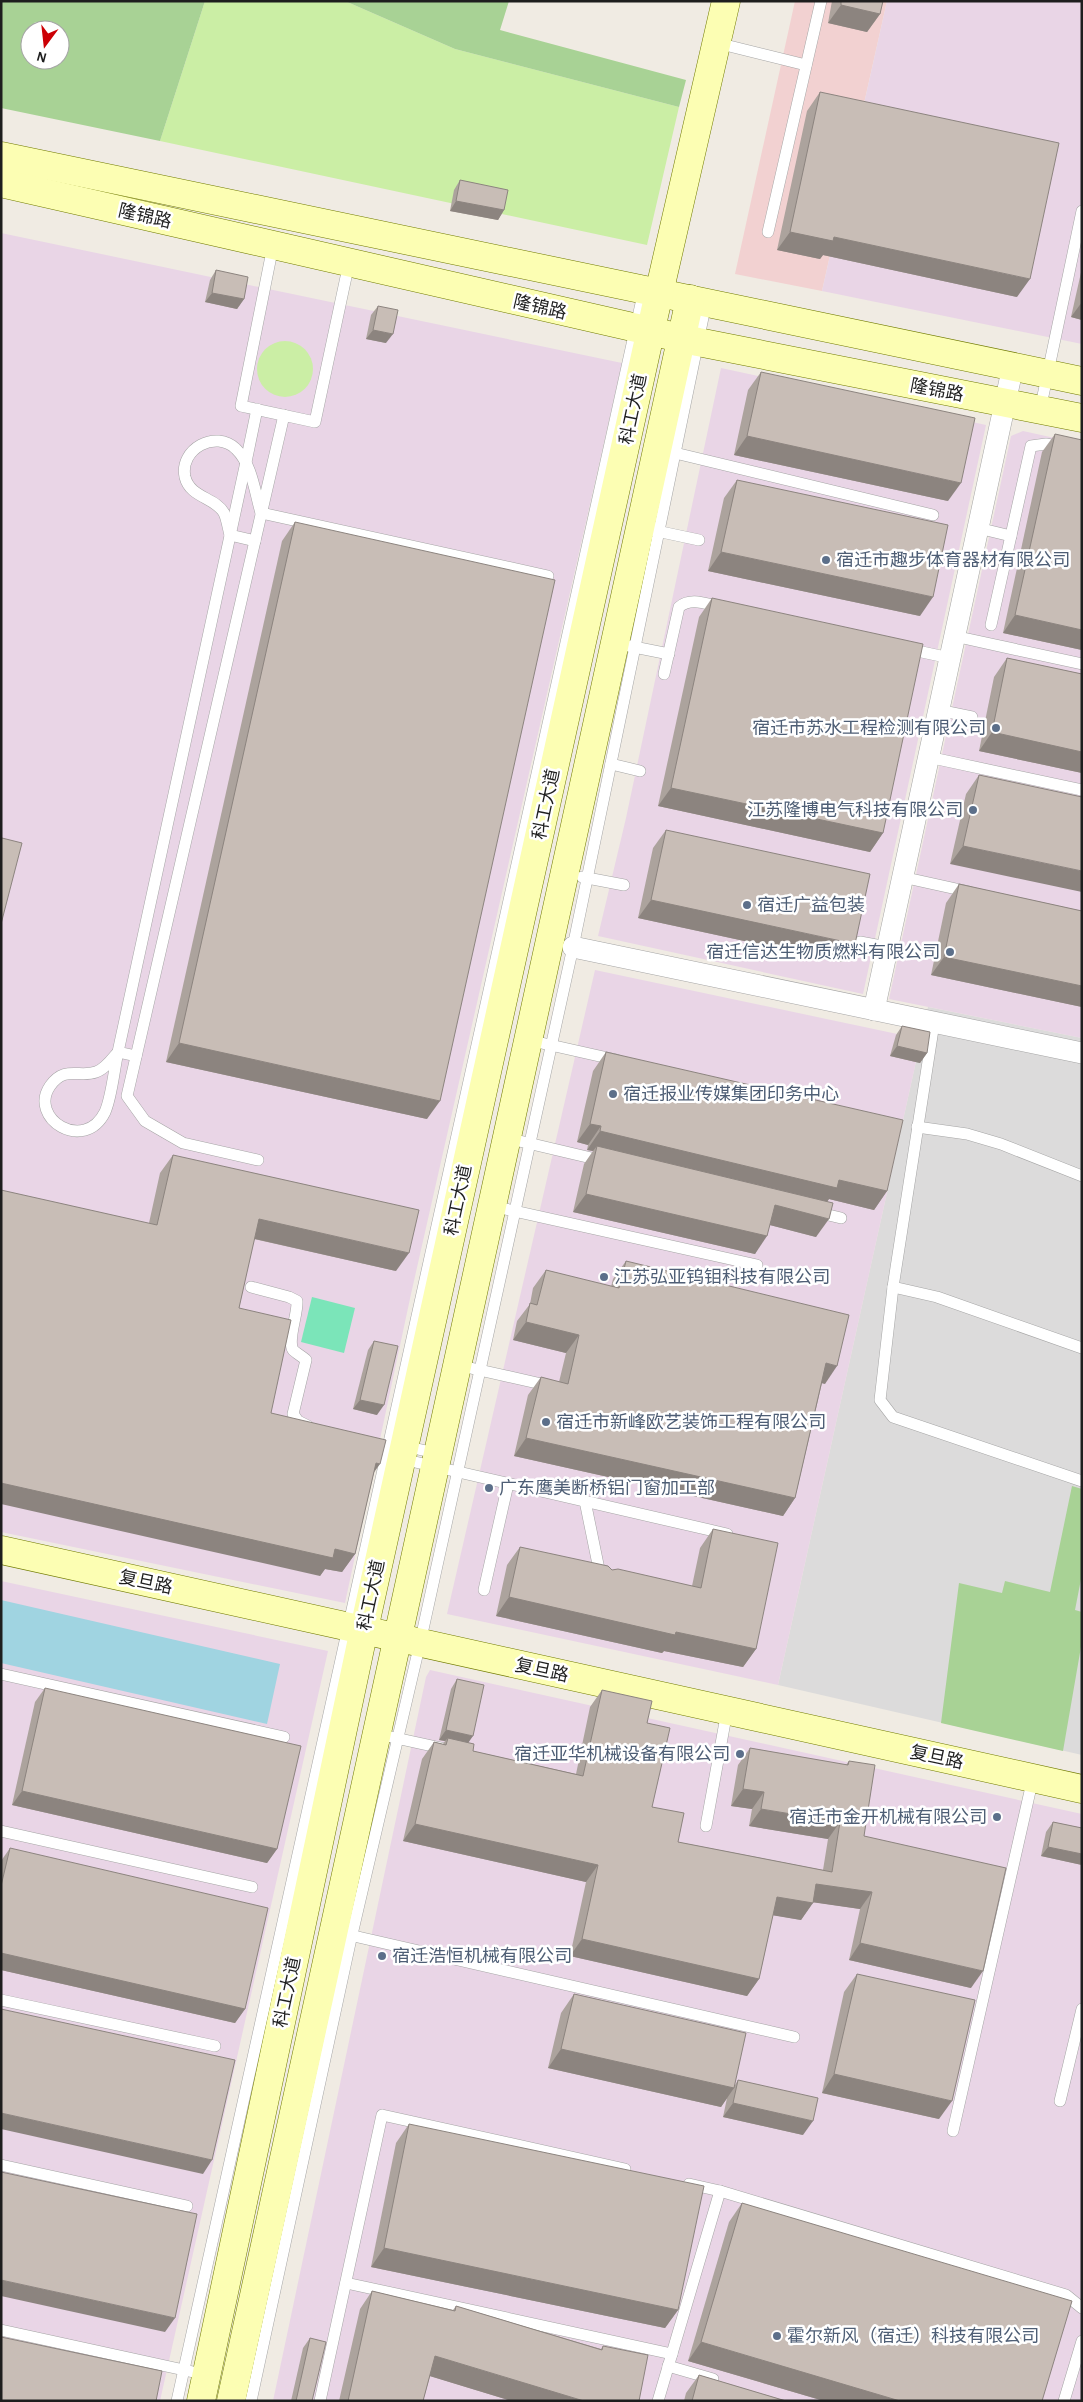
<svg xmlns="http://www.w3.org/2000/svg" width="1083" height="2402" font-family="'Alegreya Sans','Noto Sans SC',sans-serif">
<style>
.residential{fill:#dcdbdb}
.commercial{fill:#f2d1d1}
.industrial{fill:#e9d5e6}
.grass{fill:#cbeea5}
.forest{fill:#a8d295;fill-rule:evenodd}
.pitch{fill:#7be5b9}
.water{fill:#a0d4e1}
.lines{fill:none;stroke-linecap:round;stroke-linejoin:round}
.lane-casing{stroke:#a5a5a5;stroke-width:12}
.street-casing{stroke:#a5a5a5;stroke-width:22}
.secondary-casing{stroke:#707a00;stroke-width:29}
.lane{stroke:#fff;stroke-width:11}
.street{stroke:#fff;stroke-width:21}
.secondary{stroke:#fcfeb3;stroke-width:28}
.wall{fill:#aca39d}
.shaded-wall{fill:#8c847f}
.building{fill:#c8bdb6;stroke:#8c847f}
.service-dot{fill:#5c6f8a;stroke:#fff;stroke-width:2}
.labels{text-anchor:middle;stroke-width:5;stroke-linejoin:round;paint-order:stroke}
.street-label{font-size:18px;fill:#1e1e1e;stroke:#fff}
.service-label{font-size:18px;fill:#4e5e75;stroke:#fff;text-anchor:start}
</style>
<rect width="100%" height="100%" fill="#f0ebe3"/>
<!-- residential -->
<polygon class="residential" points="928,1007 1082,1038 1082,1755 778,1685"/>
<!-- commercial -->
<polygon class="commercial" points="795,1 887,1 822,291 735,274"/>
<!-- industrial -->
<g class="industrial">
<polygon points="887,1 1082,1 1082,344 822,291"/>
<polygon points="1,233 622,363 411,1294 345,1603 1,1532"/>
<polygon points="721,368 986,425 863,994 598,936 626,818"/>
<polygon points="1023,431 1082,444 1082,1038 889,999 1011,436"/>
<polygon points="595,970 921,1039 778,1685 447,1614"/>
<polygon points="1,1581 328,1651 160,2401 1,2401"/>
<polygon points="430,1670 1082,1814 1082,2401 273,2401 426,1677"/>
</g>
<!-- grass -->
<g class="grass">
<polygon points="205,1 345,1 455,49 679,107 647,245 160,141"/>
<circle cx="285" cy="369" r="28"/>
</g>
<!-- forest -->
<g class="forest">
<path d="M1,1H205L160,141L1,108ZM30,30H60V60H30Z"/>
<polygon points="345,1 509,1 500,30 686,80 679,107 455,49"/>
<polygon points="1072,1486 1082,1489 1082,1574 1075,1610 1082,1612 1082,1641 1063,1751 941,1723 959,1583 1002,1593 1005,1581 1050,1592"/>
</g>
<!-- pitch -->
<polygon class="pitch" points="312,1297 355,1308 344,1353 301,1342"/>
<!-- water -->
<polygon class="water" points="1,1600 280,1664 267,1724 1,1663"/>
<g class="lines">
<!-- lane casing -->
<g class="lane-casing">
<g id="lane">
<polyline points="717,43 806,65"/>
<polyline points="768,232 821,1"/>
<polyline points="273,246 241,406 315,422 349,263"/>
<polyline points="1040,410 1082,211"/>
<polyline points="675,453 933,515"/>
<polyline points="978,528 1011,536"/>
<polyline points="652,530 699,540"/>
<path d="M255,541L230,535C228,528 227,519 224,513C215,497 190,498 185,477C179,449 216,429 236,449C252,464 255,493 261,513L548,576"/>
<polyline points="991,625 1031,446 1046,444 1082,451"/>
<polyline points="954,636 1082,664"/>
<polyline points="629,646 669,654"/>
<polyline points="908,649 950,658"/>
<path d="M664,674L679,607C691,597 706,604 721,607"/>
<polyline points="938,710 972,717"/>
<polyline points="928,757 1082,790"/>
<polyline points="611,764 640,771"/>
<polyline points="582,877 624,885"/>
<polyline points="902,877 970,892"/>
<polyline points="860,942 887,947"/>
<polyline points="934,1023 893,1287 880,1400 893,1417 1082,1481"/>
<polyline points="528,1040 617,1060"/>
<path d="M136,1056L118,1052C112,1059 105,1069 96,1072C79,1078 65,1065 50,1086C28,1118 84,1154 105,1112C112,1096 114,1069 118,1052L246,462L257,409"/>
<polyline points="917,1127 967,1134 1001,1144 1082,1176"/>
<polyline points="507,1138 604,1161"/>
<polyline points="258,1160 183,1143 145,1121 127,1096 284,415"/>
<polyline points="492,1206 757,1265"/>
<polyline points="816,1212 841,1218"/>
<path d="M251,1287L289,1297L297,1301C298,1314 287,1340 293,1350C296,1353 303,1357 306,1360L293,1414L298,1421L308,1426"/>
<polyline points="893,1287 937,1297 1082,1348"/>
<polyline points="457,1365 546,1385"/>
<polyline points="404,1446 440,1454"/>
<polyline points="402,1459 727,1534"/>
<polyline points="585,1501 601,1579"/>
<polyline points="484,1590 508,1484"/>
<polyline points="1,1674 284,1737"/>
<polyline points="391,1737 446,1749"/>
<polyline points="706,1826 727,1711"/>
<polyline points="1,1831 252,1887"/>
<polyline points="345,1934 794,2037"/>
<polyline points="1,2000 215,2046"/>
<polyline points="1060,2101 1082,2009"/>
<polyline points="953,2131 1033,1778"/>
<polyline points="1,2165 187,2206"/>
<polyline points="689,2184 720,2191 1066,2295 1082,2308"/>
<polyline points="346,2283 672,2354"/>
<polyline points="1,2330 207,2375"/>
<polyline points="668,2366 713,2379"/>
<polyline points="177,2401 644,290"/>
<polyline points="251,2401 350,1943 420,1643 573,947 706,303"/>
<polyline points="320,2401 382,2115 625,2169"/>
<polyline points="658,2401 720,2191"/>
<polyline points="1064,2401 1082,2341"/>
</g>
</g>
<!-- street casing -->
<g class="street-casing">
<g id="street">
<polyline points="573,947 1082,1053"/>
<polyline points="874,1010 1013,366"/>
</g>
</g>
<!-- secondary casing -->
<g class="secondary-casing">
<g id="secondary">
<polyline points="1,156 1082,381"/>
<polyline points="1,183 698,342 1082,418"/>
<polyline points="1,1550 1082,1789"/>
<polyline points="201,2401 366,1620 659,293 726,1"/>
<polyline points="231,2401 690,299"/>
</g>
</g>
<!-- lane -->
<use href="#lane" class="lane"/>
<!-- street -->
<use href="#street" class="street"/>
<!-- secondary -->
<use href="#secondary" class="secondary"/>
</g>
<!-- wall -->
<g class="wall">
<polygon points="832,1 883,1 880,14 867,32 828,23"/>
<polygon points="820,92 1017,297 823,255 820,259 777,250 807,111"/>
<polygon points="460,180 504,210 498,220 450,211 454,190"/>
<polygon points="1082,268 1082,320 1071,317"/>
<polygon points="216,270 244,299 237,309 205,302 210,280"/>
<polygon points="378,306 386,343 366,339 371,315"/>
<polygon points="761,372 948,501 734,455 748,390"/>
<polygon points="1055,434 1082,650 1003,633 1042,452"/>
<polygon points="737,480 920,616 708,571 724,498"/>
<polygon points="295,522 427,1119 166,1062 282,541"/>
<polygon points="712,598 883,833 870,852 658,806 699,617"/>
<polygon points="1007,658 1082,674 1082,773 979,751 994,677"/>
<polygon points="979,775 1082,797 950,864 966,794"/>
<polygon points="666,830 842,962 638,918 653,848"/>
<polygon points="959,884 1082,911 1082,1007 931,975 946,903"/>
<polygon points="902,1026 927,1053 920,1063 890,1056 896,1035"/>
<polygon points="606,1052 887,1191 874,1210 829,1199 827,1202 816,1237 770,1225 755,1254 573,1212 584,1164 593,1151 587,1150 588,1145 577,1142 593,1071"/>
<polygon points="173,1155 396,1271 254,1239 239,1308 271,1413 374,1472 355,1554 342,1572 325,1569 320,1576 149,1223 160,1173"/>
<polygon points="626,1261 825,1384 822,1383 795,1498 783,1516 514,1456 528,1395 541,1377 559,1382 566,1353 513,1340 517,1321 530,1304 533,1288 546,1270 611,1287 613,1279"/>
<polygon points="374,1341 377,1415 353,1409 368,1350"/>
<polygon points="713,1529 756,1649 743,1667 664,1651 662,1653 496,1616 507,1565 520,1547 612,1570 692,1586 700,1548"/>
<polygon points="457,1679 468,1742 473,1751 576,1774 590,1707 602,1690 647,1723 652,1807 678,1842 823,1870 828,1839 749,1826 752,1809 731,1806 738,1765 750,1748 846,1765 849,1761 864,1836 971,1988 849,1960 860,1909 813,1902 801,1920 773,1915 759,1979 747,1996 570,1956 586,1882 403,1841 422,1759 434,1742 443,1744 445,1741 439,1740 451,1689"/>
<polygon points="45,1688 277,1849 267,1863 12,1805 35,1702"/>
<polygon points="1053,1822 1082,1828 1082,1865 1041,1856 1046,1832"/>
<polygon points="10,1848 245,2009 235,2023 1,1970 1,1861"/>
<polygon points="857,1974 939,2119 822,2093 844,1992"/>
<polygon points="574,1994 735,2085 738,2080 803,2135 723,2117 727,2098 721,2107 548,2068 561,2013"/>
<polygon points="409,2124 678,2310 665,2328 371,2267 396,2143"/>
<polygon points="742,2203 1042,2401 824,2401 688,2361 729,2222"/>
<polygon points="372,2291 453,2310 456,2306 601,2349 603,2346 639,2401 512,2401 430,2376 423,2401 339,2401 360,2309"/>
<polygon points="310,2338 312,2401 291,2401 303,2348"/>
<polygon points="699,2375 786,2401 684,2401 686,2393"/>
</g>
<!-- shaded-wall -->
<g class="shaded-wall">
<polygon points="841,5 880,14 867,32 828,23"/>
<polygon points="456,201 504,210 498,220 450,211"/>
<polygon points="790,232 834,237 1030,279 1017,297 823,255 820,259 777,250"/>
<polygon points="212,293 244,299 237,309 205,302"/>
<polygon points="1082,302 1082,320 1071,317"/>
<polygon points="373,330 393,334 386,343 366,339"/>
<polygon points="747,436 961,483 948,501 734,455"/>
<polygon points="721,552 933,597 920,616 708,571"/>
<polygon points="1015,615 1082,630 1082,650 1003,633"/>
<polygon points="992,732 1082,752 1082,773 979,751"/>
<polygon points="671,788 883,833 870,852 658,806"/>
<polygon points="963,846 1082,871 1082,892 950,864"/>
<polygon points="651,900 855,944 842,962 638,918"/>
<polygon points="944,957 1082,986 1082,1007 931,975"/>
<polygon points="179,1043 440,1101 427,1119 166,1062"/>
<polygon points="897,1046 927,1053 920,1063 890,1056"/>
<polygon points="590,1124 601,1126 588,1145 577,1142"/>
<polygon points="600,1131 839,1180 887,1191 874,1210 829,1199 824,1206 597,1146 593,1151 587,1150"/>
<polygon points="586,1194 767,1236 755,1254 573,1212"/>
<polygon points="775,1205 829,1219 816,1237 762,1223"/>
<polygon points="259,1219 409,1253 396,1271 246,1237"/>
<polygon points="526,1322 579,1335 566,1353 513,1340"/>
<polygon points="826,1363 837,1366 825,1384 814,1381"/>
<polygon points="360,1400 384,1405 377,1415 353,1409"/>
<polygon points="526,1438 795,1498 783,1516 514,1456"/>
<polygon points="376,1463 380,1464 367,1482"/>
<polygon points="1,1483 335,1549 355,1554 342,1572 325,1569 320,1576 1,1504"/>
<polygon points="509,1597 676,1632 756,1649 743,1667 664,1651 662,1653 496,1616"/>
<polygon points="446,1730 473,1736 466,1746 448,1738 445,1741 439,1740"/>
<polygon points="743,1789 764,1792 752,1809 731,1806"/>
<polygon points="22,1791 277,1849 267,1863 12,1805"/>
<polygon points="761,1809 840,1822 828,1839 749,1826"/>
<polygon points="415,1824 598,1865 586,1882 403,1841"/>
<polygon points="1048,1847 1082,1854 1082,1865 1041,1856"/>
<polygon points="816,1884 872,1892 860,1909 804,1901"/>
<polygon points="777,1897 813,1903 801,1920 765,1914"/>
<polygon points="582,1939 759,1979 747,1996 570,1956"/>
<polygon points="860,1943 983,1971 971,1988 849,1960"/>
<polygon points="1,1953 245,2009 235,2023 1,1970"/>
<polygon points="561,2049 734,2088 721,2107 548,2068"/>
<polygon points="834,2074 952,2101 939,2119 822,2093"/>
<polygon points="733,2103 813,2121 803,2135 723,2117"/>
<polygon points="1,2113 212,2160 203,2174 1,2129"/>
<polygon points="384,2248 678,2310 665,2328 371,2267"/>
<polygon points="1,2280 175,2318 165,2332 1,2296"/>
<polygon points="701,2342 900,2401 824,2401 688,2361"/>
<polygon points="435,2356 584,2401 512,2401 423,2374"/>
</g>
<!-- building -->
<g class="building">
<polygon points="841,1 883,1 880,14 841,5"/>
<polygon points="820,92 1059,143 1030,279 834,237 833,241 790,232"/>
<polygon points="460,180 508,190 504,210 456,201"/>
<polygon points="216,270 248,277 244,299 212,293"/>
<polygon points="378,306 398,310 393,334 373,330"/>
<polygon points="761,372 975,418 961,483 747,436"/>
<polygon points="1055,434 1082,440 1082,630 1015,615"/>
<polygon points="737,480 948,525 933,597 721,552"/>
<polygon points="295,522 555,580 440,1101 179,1043"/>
<polygon points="712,598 923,644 883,833 671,788"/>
<polygon points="1007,658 1082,674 1082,752 992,732"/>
<polygon points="979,775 1082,797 1082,871 963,846"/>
<polygon points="666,830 870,874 855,944 651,900"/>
<polygon points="2,838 22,843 1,924 1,841"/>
<polygon points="959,884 1082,911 1082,986 944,957"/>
<polygon points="902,1026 930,1032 927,1053 897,1046"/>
<polygon points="606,1052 903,1120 887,1191 839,1180 837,1188 600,1131 601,1126 590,1124"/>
<polygon points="597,1146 833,1203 829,1219 775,1205 767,1236 586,1194"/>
<polygon points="173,1155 419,1210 409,1253 259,1219 239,1308 291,1320 271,1413 386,1440 380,1464 376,1463 355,1554 335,1549 333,1558 1,1483 1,1190 157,1225"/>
<polygon points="626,1261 849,1315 837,1366 826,1363 795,1498 526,1438 541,1377 568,1384 579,1335 526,1322 530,1303 537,1305 546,1270 619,1288"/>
<polygon points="374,1341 398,1346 384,1405 360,1400"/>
<polygon points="713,1529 778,1543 756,1649 676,1632 675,1635 509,1597 520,1547 608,1566 612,1570 618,1569 701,1588"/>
<polygon points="457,1679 484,1685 473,1736 446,1730"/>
<polygon points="45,1688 301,1746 277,1849 22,1791"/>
<polygon points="602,1690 652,1701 647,1723 670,1728 652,1807 684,1813 678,1842 832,1872 840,1822 761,1809 764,1792 743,1789 750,1748 848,1765 849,1761 875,1765 864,1836 1006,1868 983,1971 860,1943 872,1892 816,1884 813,1903 777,1897 759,1979 582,1939 598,1865 415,1824 434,1742 446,1745 448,1738 474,1744 473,1751 583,1776"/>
<polygon points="1053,1822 1082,1828 1082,1854 1048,1847"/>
<polygon points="10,1848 268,1908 245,2009 1,1953 1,1886"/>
<polygon points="857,1974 975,2000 952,2101 834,2074"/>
<polygon points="574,1994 746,2033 734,2088 561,2049"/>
<polygon points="1,2009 235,2060 212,2160 1,2113"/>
<polygon points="738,2080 818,2098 813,2121 733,2103"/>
<polygon points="409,2124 704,2186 678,2310 384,2248"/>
<polygon points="1,2172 197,2214 175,2318 1,2280"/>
<polygon points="742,2203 1072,2301 1042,2401 900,2401 701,2342"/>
<polygon points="372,2291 455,2311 456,2306 602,2350 603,2346 648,2355 639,2401 584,2401 435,2356 423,2401 348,2401"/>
<polygon points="1,2337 162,2371 156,2401 1,2401"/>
<polygon points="310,2338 326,2342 312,2401 296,2401"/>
<polygon points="699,2375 786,2401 692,2401"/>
</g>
<!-- markers -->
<g class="service-dot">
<circle cx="826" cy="560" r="5"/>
<circle cx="996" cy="728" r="5"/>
<circle cx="973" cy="810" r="5"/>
<circle cx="747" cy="905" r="5"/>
<circle cx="950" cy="952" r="5"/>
<circle cx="613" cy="1094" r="5"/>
<circle cx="604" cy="1277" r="5"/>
<circle cx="546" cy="1422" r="5"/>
<circle cx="489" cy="1488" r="5"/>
<circle cx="740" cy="1754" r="5"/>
<circle cx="997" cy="1817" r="5"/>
<circle cx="382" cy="1956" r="5"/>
<circle cx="777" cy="2336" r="5"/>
</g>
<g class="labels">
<!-- street labels -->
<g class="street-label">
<text transform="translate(145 216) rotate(13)" y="6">隆锦路</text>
<text transform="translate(540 307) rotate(13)" y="6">隆锦路</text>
<text transform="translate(937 390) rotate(11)" y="6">隆锦路</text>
<text transform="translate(633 409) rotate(-78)" y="6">科工大道</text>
<text transform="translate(546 804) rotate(-78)" y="6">科工大道</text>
<text transform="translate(458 1200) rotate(-78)" y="6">科工大道</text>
<text transform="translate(146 1582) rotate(12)" y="6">复旦路</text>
<text transform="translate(371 1595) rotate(-78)" y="6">科工大道</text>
<text transform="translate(542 1670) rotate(12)" y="6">复旦路</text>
<text transform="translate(937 1757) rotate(12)" y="6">复旦路</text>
<text transform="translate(287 1992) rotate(-78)" y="6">科工大道</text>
</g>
<!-- service labels -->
<g class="service-label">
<text x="836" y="566">宿迁市趣步体育器材有限公司</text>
<text x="986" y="734" text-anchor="end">宿迁市苏水工程检测有限公司</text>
<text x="963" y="816" text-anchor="end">江苏隆博电气科技有限公司</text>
<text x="757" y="911">宿迁广益包装</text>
<text x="940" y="958" text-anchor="end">宿迁信达生物质燃料有限公司</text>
<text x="623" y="1100">宿迁报业传媒集团印务中心</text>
<text x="614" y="1283">江苏弘亚钨钼科技有限公司</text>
<text x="556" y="1428">宿迁市新峰欧艺装饰工程有限公司</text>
<text x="499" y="1494">广东鹰美断桥铝门窗加工部</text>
<text x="730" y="1760" text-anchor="end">宿迁亚华机械设备有限公司</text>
<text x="987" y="1823" text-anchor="end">宿迁市金开机械有限公司</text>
<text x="392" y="1962">宿迁浩恒机械有限公司</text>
<text x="787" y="2342">霍尔新风（宿迁）科技有限公司</text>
</g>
</g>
<!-- border -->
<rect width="1083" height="2402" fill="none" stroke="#1e1e1e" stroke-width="5"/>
<!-- north arrow -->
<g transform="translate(45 45) rotate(195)"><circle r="24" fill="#ffffff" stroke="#a5a5a5"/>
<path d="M0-4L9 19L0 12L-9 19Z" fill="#cc0005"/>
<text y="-8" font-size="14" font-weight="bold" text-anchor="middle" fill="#1e1e1e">N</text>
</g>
</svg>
